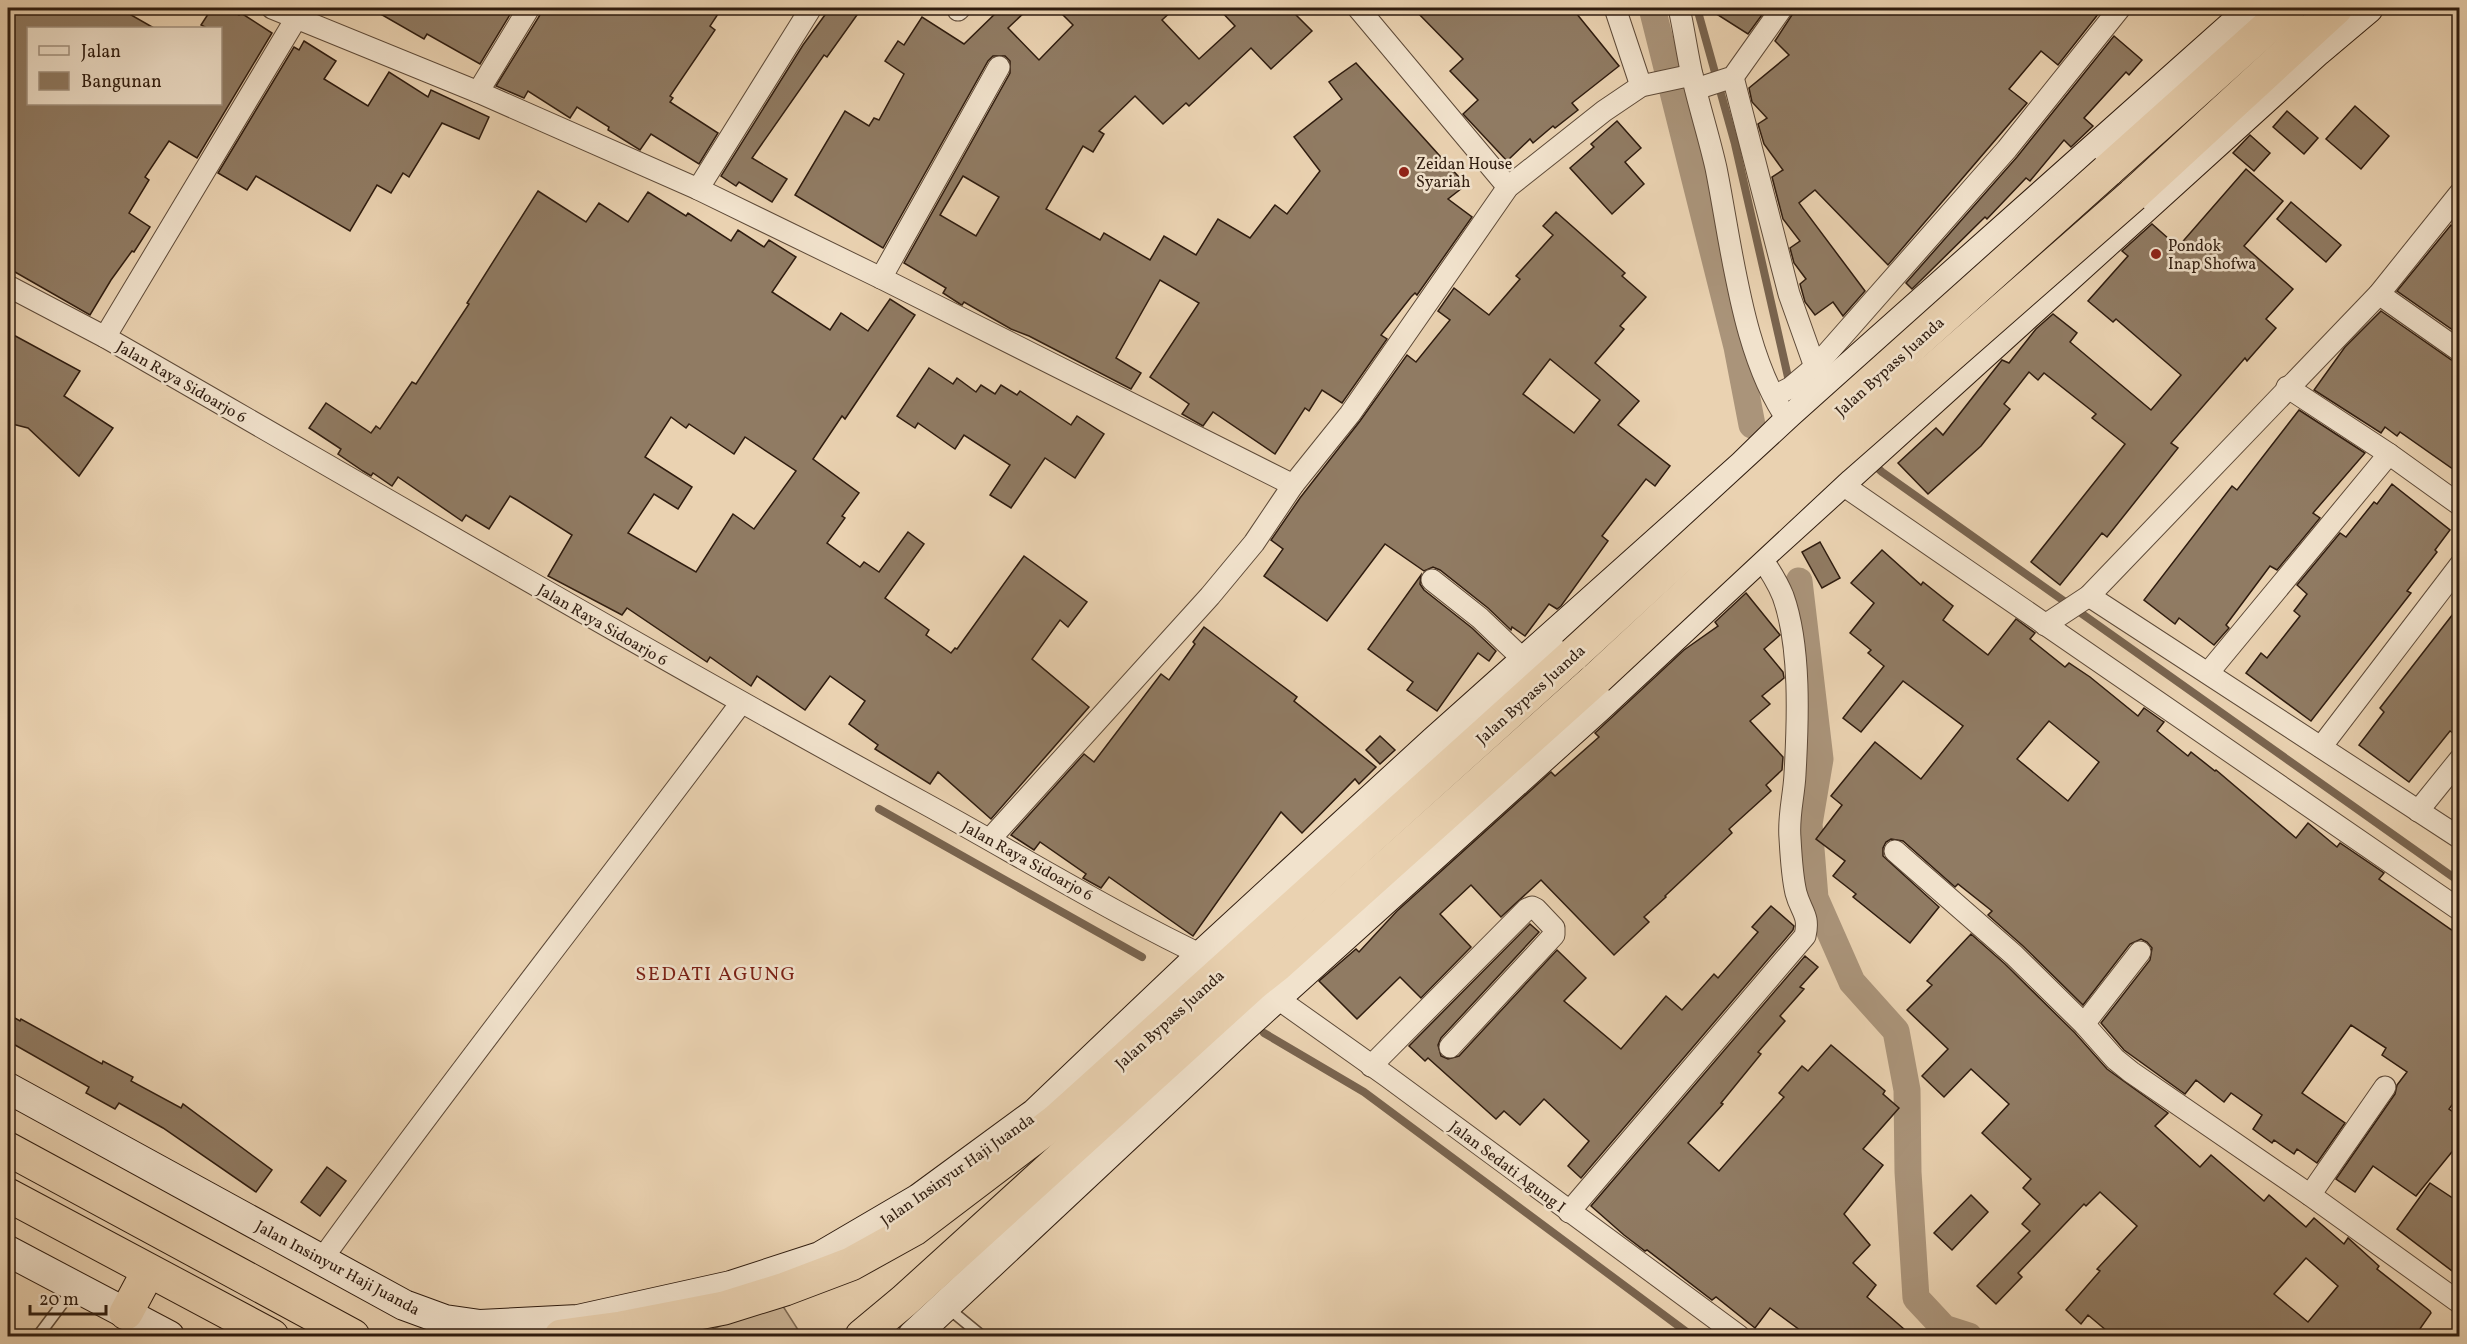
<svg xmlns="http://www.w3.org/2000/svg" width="2467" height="1344" font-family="Vollkorn,serif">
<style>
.green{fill:#cab395;stroke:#7c6852;stroke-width:1.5}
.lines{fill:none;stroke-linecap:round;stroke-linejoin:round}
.stream{stroke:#79644f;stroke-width:8}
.canal{stroke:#aa947a;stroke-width:27}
.building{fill:#907b63;stroke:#2f1c0f;stroke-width:1.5;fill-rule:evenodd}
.lane-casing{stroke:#5e4a38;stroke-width:13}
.street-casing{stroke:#5e4a38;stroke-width:23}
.secondary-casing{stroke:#2f1c0f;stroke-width:32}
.highway-casing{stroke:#2f1c0f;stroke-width:35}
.lane{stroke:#f1e2cc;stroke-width:10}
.street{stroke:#f1e2cc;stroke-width:21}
.secondary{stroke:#f1e2cc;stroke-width:30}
.highway{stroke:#ead2b1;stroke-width:33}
.highway-bridge-casing{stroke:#2f1c0f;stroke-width:35;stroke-linecap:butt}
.highway-bridge{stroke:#ead2b1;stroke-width:33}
.poi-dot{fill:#8f2418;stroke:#f1e2cc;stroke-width:2}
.labels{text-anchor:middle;stroke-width:5;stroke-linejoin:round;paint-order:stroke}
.poi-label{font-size:16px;fill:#2f1c0f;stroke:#f1e2cc;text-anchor:start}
.street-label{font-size:16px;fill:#2f1c0f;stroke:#f1e2cc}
.quarter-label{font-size:20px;letter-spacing:1.5px;fill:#7a1f14;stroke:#f1e2cc}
</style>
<rect width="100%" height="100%" fill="#ead2b1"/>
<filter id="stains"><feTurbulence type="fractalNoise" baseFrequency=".00333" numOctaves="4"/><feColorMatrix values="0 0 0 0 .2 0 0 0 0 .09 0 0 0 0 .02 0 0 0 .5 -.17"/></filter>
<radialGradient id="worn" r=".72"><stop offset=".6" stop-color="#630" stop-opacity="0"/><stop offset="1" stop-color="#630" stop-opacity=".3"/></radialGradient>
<!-- green -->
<polygon class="green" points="779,1300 802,1336 697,1336"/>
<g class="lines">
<!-- stream -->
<g class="stream">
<polyline points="1697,8 1735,144 1788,377 1794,382"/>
<polyline points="1871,462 1882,472 2460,882"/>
<polyline points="879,809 1142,957"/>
<polyline points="1264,1033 1364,1092 1692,1336"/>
</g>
<!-- canal -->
<g class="canal">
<polyline points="1652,8 1737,347 1752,425"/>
<polyline points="1799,581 1820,759 1809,824 1815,898 1852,982 1896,1031 1907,1090 1908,1172 1916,1298 1944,1328 1969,1336"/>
</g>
</g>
<!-- building -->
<g class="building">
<polygon points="8,8 119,8 154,28 28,28 28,104 220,104 220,28 207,28 201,25 212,8 227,8 239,15 241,13 272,33 197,158 169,141 145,177 149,180 129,213 150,227 134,252 132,251 111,280 90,315 8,268"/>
<polygon points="370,8 514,8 480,64 427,34 424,39"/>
<polygon points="542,8 722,8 710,26 715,30 670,96 673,98 670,102 718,133 699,164 651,134 640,150 608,130 609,127 577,107 570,118 528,91 524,98 496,86 540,15"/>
<polygon points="830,8 862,8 827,57 824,55 752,158 787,179 772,202 739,182 736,186 721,176 803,45"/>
<path d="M1001,8H1029L1008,28L1039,60L1073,25L1056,8H1175L1162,20L1199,59L1235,26L1218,8H1289L1312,31L1271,69L1251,48L1189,106L1186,103L1163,124L1135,96L1099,131L1104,134L1093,152L1083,146L1046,209L1100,240L1104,233L1150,260L1164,236L1196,255L1218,219L1250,238L1275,205L1287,214L1320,171L1294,137L1342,99L1329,82L1356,63L1466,185L1448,199L1472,217L1417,295L1415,293L1411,297L1381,335L1387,339L1342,403L1322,390L1309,411L1305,408L1275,454L1213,412L1203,426L1182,414L1189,404L1150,377L1199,303L1160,280L1116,358L1141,373L1131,389L1029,336L1011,329L964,302L962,305L960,304L943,293L946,288L904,263L1010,73V61L1005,56H993L988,61L883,248L795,195L845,111L869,126L874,118L879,120L904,74L885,61L898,41L904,45L922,17L964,44ZM963,176L999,197L976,236L940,215Z"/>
<polygon points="1413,8 1572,8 1619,66 1572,103 1578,110 1555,128 1553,126 1533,143 1530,139 1507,161 1463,114 1478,100 1450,71 1463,59"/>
<polygon points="1707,8 1767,8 1748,34"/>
<polygon points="1794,8 2103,8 2058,65 2041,51 2009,89 2027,103 1888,265 1815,190 1799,203 1865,291 1843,316 1833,302 1815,315 1805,302 1800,284 1806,279 1794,263 1790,248 1800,241 1783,219 1772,177 1783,170 1764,144 1758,124 1767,118 1752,102 1749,88 1789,55 1775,41 1792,15"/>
<polygon points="2114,36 2142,60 2129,75 2126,72 2084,118 2093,126 2071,147 2064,140 2030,181 2026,178 1987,219 1985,217 1912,289 1906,283 2017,157"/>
<polygon points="304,41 336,61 324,79 368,106 389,72 428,97 431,90 489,117 479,139 442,123 409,177 403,173 391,193 377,185 350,231 256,176 247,190 218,173 294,47 299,50"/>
<polygon points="2355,106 2389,136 2361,169 2326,139"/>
<polygon points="2287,111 2318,138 2304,154 2273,127"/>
<polygon points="1617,121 1641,148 1625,162 1644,184 1612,214 1570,168 1594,147 1591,144"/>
<polygon points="2250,135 2270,153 2254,171 2233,153"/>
<polygon points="2246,169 2283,201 2244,246 2293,289 2266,319 2276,328 2247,361 2245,358 2171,443 2178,448 2107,537 2102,533 2060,585 2031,562 2125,444 2092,418 2096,414 2044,373 2038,380 2029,372 2004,404 2010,409 1981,446 1928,494 1898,463 1936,428 1943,435 2002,360 2009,363 2036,329 2053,314 2077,333 2070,342 2151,410 2181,375 2116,319 2113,322 2088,301 2128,256 2122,251 2152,224 2178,247"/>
<path d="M538,191L586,222L599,203L628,222L648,192L686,216L688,213L731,241L738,230L764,247L769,240L796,257L772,292L830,330L841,313L868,331L890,299L915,315L845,419L842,416L813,459L859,493L842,516L845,518L827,543L860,567L864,562L879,572L908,532L924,544L885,598L929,630L926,635L951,653L955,648L957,649L1024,556L1087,602L1068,627L1060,620L1032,659L1089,707L991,819L938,772L930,784L875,749L878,745L849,724L865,701L830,676L805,710L757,676L751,686L710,657L707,662L627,608L622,615L548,576L572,535L517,500L510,496L489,529L466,515L462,521L398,477L392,486L373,473L371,476L363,471L338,454L341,449L309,428L326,403L371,433L376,426L380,429L412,382L416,384L469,304L467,303ZM671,417L686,428L689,424L734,454L745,437L796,471L754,529L733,514L696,572L628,533L654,494L678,509L692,487L645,457Z"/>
<polygon points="2291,202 2341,245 2326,262 2277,219"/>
<path d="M1556,212L1625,273L1622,276L1646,297L1620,326L1624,329L1595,363L1639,401L1618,425L1670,466L1655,486L1646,479L1602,536L1608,541L1561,606L1557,609L1549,604L1525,636L1512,627L1511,630L1488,608L1440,570L1433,567L1424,571L1385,544L1327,621L1264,576L1283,549L1271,540L1300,498L1360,421L1407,355L1416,362L1450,320L1438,311L1454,288L1489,315L1520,279L1516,276L1553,235L1543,226ZM1550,359L1600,400L1574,433L1523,394Z"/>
<polygon points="2451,225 2460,232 2460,335 2397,291"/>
<polygon points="2381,311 2453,361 2460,364 2460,474 2400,432 2397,436 2385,427 2381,433 2314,390 2345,347"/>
<polygon points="8,332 80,371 64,396 113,428 79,476 28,428 8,423"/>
<polygon points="929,368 953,384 957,378 976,392 981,385 995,394 1001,385 1017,395 1020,391 1071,425 1077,416 1104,434 1075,478 1045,458 1011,508 990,495 1010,465 964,435 955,449 918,423 915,428 897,416"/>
<polygon points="2299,410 2365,453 2313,513 2320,518 2277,570 2270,566 2226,625 2229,628 2214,645 2179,618 2175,624 2144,600 2232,486 2237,490"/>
<polygon points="2392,484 2450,530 2435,550 2437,552 2407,591 2411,593 2311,721 2246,673 2261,653 2267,658 2300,616 2294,611 2307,594 2297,585 2340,533 2346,537 2374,502 2377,504"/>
<polygon points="1820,542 1840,578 1822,588 1802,552"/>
<path d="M1882,550L1921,585L1923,582L1953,606L1943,620L1988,655L2016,619L2035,633L2030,639L2065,667L2069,663L2090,677L2138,716L2144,708L2161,720L2164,722L2157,731L2188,756L2191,752L2215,771L2216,770L2296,838L2308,823L2337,847L2340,843L2384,873L2379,879L2460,936V1094L2449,1109L2460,1117V1142L2416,1196L2373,1166L2355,1192L2336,1179L2395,1094L2397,1085L2407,1072L2382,1055L2386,1048L2351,1025L2302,1093L2345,1123L2317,1163L2297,1149L2294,1154L2274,1140L2272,1143L2253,1129L2262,1115L2231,1093L2224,1102L2196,1080L2185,1094L2124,1050L2101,1023L2150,960L2152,948L2147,942L2141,939L2130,944L2083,1005L2023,946L1988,915L1992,911L1958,884L1955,887L1903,841L1891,839L1886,842L1883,848V856L1939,907L1910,943L1853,897L1856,894L1833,876L1845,861L1816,839L1842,805L1831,796L1875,742L1921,779L1963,726L1903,681L1861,732L1843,718L1884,666L1868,653L1871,650L1850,633L1874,603L1851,583ZM2049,721L2099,762L2068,801L2017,759Z"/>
<polygon points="1421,575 1420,584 1424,590 1472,628 1496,651 1489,661 1478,653 1437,711 1407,690 1413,682 1368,649"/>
<polygon points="1746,593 1780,635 1764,649 1783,672 1784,678 1762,696 1770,704 1750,721 1783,757 1782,770 1766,785 1771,791 1729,829 1732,833 1665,896 1666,897 1644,917 1649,922 1614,955 1541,880 1501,917 1471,885 1440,914 1471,947 1421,998 1400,977 1357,1019 1319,981 1356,949 1359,952 1397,911 1551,772 1555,776 1599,737 1595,733 1684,650 1718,626 1715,622"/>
<polygon points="2460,605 2460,738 2450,731 2409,782 2359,745 2384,712 2380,708"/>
<polygon points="1204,627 1297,697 1294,701 1376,767 1359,784 1355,779 1302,833 1281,812 1193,936 1109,877 1101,888 1083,878 1086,874 1040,842 1034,850 1011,835 1084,754 1094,762 1161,674 1169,680 1195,644 1193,642"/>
<polygon points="1380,736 1395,750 1380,764 1366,750"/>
<polygon points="1771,906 1794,926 1793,930 1581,1178 1568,1166 1589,1141 1544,1099 1520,1125 1504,1111 1496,1119 1428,1058 1425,1061 1409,1046 1530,924 1539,932 1441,1038 1438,1045 1441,1056 1448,1059 1459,1056 1557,950 1586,978 1564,1001 1621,1049 1666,996 1682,1010 1714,974 1718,978 1758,932 1752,927"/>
<path d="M1971,934L2005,964L2075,1033L2107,1069L2168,1113L2155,1126L2200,1167L2211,1155L2264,1201L2269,1195L2306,1227L2314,1218L2344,1244L2348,1238L2379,1266L2377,1269L2430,1311L2431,1313L2415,1336H2113L2088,1315L2081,1324L2066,1310L2100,1271L2097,1269L2137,1226L2100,1192L2086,1206L2084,1204L2018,1273L2022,1277L1996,1304L1977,1286L2030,1231L2022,1224L2040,1204L2023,1188L2031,1179L1982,1133L2009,1104L1971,1069L1944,1097L1922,1076L1948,1049L1907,1010L1932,985L1927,981ZM2306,1258L2338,1286L2308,1322L2274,1294Z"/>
<polygon points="1805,956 1818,967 1800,987 1804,989 1780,1016 1785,1021 1758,1052 1761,1054 1721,1103 1723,1104 1688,1143 1719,1171 1784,1097 1779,1093 1802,1066 1808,1071 1831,1045 1885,1091 1883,1094 1899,1108 1863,1149 1883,1165 1844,1214 1870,1245 1853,1263 1876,1285 1867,1297 1912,1336 1808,1336 1770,1308 1755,1328 1716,1297 1712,1300 1647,1250 1645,1251 1624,1235 1591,1206"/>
<polygon points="8,1014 20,1021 21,1019 102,1064 103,1061 133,1077 131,1081 181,1108 183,1104 272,1170 256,1192 163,1128 119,1103 115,1109 86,1093 89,1087 8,1041"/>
<polygon points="327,1167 346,1181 320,1216 301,1202"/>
<polygon points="2430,1183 2460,1203 2460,1277 2397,1229"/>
<polygon points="1971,1195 1988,1212 1952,1250 1934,1233"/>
</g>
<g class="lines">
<!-- lane casing -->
<g class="lane-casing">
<g id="lane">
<polyline points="948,1308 982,1336"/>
<polyline points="38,1336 74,1288"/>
</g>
</g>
<!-- street casing -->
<g class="street-casing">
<g id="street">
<polyline points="272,8 478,92 698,189 881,278 1293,485"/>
<polyline points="1358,8 1508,187"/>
<polyline points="1615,8 1641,86"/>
<path d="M1679,8C1684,30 1687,53 1692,75C1699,106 1709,137 1716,168C1732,247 1743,369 1797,432"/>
<polyline points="958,10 960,8"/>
<polyline points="1733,77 1789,294 1815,367 1821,376"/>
<polyline points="1696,89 1733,77 1782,8"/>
<polyline points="478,92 529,8"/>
<polyline points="698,189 811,8"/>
<polyline points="881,278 999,67"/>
<path d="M8,286L105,337C377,493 647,652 922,802C1019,855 1114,914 1214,961"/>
<polyline points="2379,294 2460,351"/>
<polyline points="105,337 297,17"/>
<polyline points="2287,387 2389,454 2460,505"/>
<polyline points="1774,396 1790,388 1815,367 2007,149 2120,8"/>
<polyline points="1832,474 1840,483 2460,910"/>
<polyline points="1432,580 1480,618 1525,661"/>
<polyline points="2089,596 2460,838"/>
<polyline points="2045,625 2089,596 2379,294 2460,193"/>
<polyline points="2208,673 2389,454"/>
<polyline points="2321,747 2460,565"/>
<polyline points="2418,811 2460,759"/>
<polyline points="990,839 1210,596 1254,543 1293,485 1350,414 1508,187 1604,111 1641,86 1692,75"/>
<polyline points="1895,851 2014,955 2084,1024 2115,1059 2131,1072 2310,1195 2460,1303"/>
<polyline points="1267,991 1388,1077 1739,1336"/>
<polyline points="2084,1024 2140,952"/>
<polyline points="1371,1066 1527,909 1532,907 1536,909 1554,928 1554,935 1450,1047"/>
<polyline points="2310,1195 2385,1087"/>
<path d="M1569,1212L1805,936C1810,915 1801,912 1796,893C1792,876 1791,856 1790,838C1788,816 1794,796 1795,774C1798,721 1801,646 1783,596C1777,581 1769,569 1760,556"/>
<path d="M322,1259C458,1071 602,889 741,703"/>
</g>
</g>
<!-- secondary casing -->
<g class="secondary-casing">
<g id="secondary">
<polyline points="8,1088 404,1305 445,1320 480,1325 578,1320 731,1286 820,1257 919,1199 1035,1114 1202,955 1434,742 1743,466 1788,422 2253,8"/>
<polyline points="8,1251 169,1336"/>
<polyline points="913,1336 1242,1028 1598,707 1771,546 2317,51 2368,8"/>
</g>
</g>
<!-- highway casing -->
<g class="highway-casing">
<g id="highway">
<polyline points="2107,171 2289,8"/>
<polyline points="2133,195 2336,8"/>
<polyline points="8,1149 353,1336"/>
<polyline points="8,1195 272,1336"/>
<polyline points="126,1313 148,1272"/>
<polyline points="561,1336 621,1328 724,1308 785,1289 851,1264 914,1229 1056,1121 1574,654"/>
<polyline points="862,1336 904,1301 1254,983 1278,964 1597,678"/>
</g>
</g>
<!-- lane -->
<use href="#lane" class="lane"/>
<!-- street -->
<use href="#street" class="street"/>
<!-- secondary -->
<use href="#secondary" class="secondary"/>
<!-- highway -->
<use href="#highway" class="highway"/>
<!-- highway-bridge casing -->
<g class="highway-bridge-casing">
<g id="highway-bridge">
<polyline points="1574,654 1810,437 2107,171"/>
<polyline points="1597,678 1832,459 2133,195"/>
</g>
</g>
<!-- highway-bridge -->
<use href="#highway-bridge" class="highway-bridge"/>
</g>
<!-- markers -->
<g class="poi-dot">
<circle cx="1404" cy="172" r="6"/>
<circle cx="2156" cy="254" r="6"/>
</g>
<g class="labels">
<!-- poi labels -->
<g class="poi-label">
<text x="1416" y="169">Zeidan House<tspan x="1416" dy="18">Syariah</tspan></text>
<text x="2168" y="251">Pondok<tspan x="2168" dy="18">Inap Shofwa</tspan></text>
</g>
<!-- street labels -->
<g class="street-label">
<text transform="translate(1889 366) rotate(-42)" y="6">Jalan Bypass Juanda</text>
<text transform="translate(182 381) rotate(30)" y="6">Jalan Raya Sidoarjo 6</text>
<text transform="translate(603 624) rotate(30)" y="6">Jalan Raya Sidoarjo 6</text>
<text transform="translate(1530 694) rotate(-42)" y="6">Jalan Bypass Juanda</text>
<text transform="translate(1028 860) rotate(29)" y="6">Jalan Raya Sidoarjo 6</text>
<text transform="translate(1169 1019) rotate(-42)" y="6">Jalan Bypass Juanda</text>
<text transform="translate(1508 1166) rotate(37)" y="6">Jalan Sedati Agung I</text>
<text transform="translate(957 1169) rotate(-35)" y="6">Jalan Insinyur Haji Juanda</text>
<text transform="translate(338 1267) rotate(28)" y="6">Jalan Insinyur Haji Juanda</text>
</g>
<!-- quarter labels -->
<g class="quarter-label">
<text x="716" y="980">SEDATI AGUNG</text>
</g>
</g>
<!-- margin -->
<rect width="2467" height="1344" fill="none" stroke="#ead2b1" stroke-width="30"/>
<rect x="9" y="9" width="2449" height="1326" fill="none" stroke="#2f1c0f" stroke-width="3"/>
<rect x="15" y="15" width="2437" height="1314" fill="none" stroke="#2f1c0f" stroke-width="1.5"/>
<!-- legend -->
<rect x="27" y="27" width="195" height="78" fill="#f1e2cc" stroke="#a39380" stroke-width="1.5"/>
<rect x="39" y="46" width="30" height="9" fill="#f1e2cc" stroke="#a39380" stroke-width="1.5"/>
<text x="81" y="57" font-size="18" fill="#2f1c0f">Jalan</text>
<rect x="39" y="72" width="30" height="18" fill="#907b63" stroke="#a39380" stroke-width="1.5"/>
<text x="81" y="87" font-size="18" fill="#2f1c0f">Bangunan</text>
<!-- scale -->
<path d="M30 1305v9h76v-9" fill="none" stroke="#2f1c0f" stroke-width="3"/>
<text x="39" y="1305" font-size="18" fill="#2f1c0f" stroke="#f1e2cc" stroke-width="4.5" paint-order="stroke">20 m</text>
<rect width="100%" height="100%" filter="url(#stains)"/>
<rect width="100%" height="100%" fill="url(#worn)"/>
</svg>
